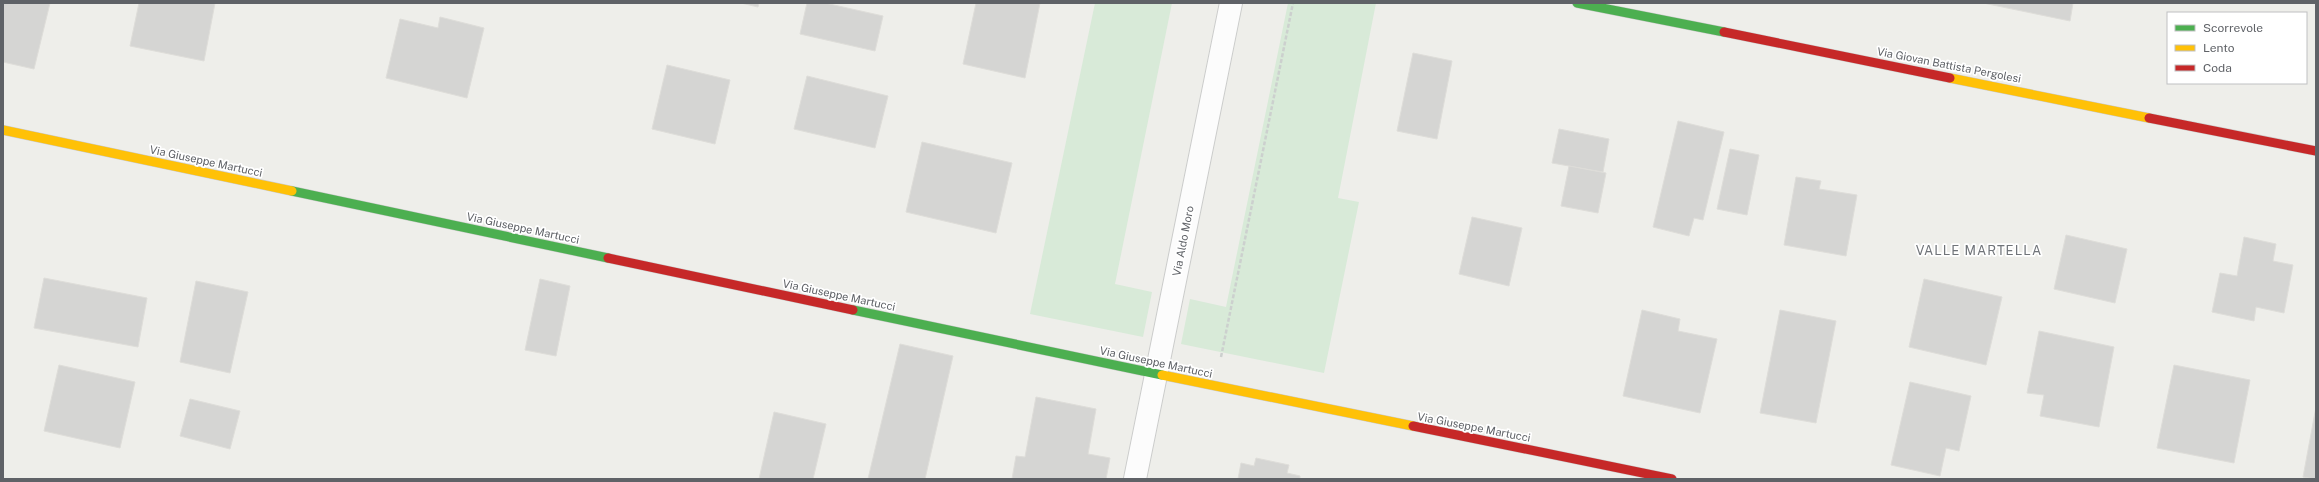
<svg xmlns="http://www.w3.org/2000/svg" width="2319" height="482" font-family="'Public Sans',sans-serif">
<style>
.green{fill:#d8ead8}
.building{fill:#d5d5d3;stroke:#deddd9}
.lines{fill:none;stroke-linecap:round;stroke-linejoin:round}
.street-casing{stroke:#cbcccb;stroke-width:24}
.fast-casing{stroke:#cacaca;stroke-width:10}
.slow-casing{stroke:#cacaca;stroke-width:10}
.jam-casing{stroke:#cacaca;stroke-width:10}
.path{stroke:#ccd0ce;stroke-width:2.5;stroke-dasharray:4 2;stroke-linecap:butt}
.street{stroke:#fcfcfc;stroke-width:22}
.fast{stroke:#4caf50;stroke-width:9}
.slow{stroke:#ffc107;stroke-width:9}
.jam{stroke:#c62828;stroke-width:9}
.labels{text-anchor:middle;stroke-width:3.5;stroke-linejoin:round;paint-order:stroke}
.street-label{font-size:11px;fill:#5f6267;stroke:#fff}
.quarter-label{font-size:13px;letter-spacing:1px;fill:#707479;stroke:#fff}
</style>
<rect width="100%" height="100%" fill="#eeeeea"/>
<!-- green -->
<g class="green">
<polygon points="1095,3 1172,3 1115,284 1152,292 1143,337 1030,314"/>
<polygon points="1288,3 1376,3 1338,198 1359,202 1324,373 1181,344 1190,299 1226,307"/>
</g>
<!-- building -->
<g class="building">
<polygon points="3,3 50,3 34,69 3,62"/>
<polygon points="139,3 215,3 204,61 130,46"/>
<polygon points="741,3 759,3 758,7"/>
<polygon points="807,3 825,3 883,16 875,51 800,34"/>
<polygon points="976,3 1040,3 1025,78 963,64"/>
<polygon points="1983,3 2073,3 2070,21"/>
<polygon points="440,17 484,28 467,98 386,78 400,19 438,28"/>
<polygon points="1413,53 1452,61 1437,139 1397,131"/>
<polygon points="667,65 730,80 715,144 652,129"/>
<polygon points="807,76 888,96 875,148 794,129"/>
<polygon points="1678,121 1724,132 1703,220 1694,218 1689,236 1653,227"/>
<polygon points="1559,129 1609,139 1603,172 1552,163"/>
<polygon points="922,142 1012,163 996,233 906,212"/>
<polygon points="1730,149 1759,155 1747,215 1717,209"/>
<polygon points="1569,166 1606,173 1598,213 1561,206"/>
<polygon points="1796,177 1821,181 1819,189 1857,195 1846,256 1784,245"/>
<polygon points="1472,217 1522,228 1509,286 1459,274"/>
<polygon points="2066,235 2127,249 2115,303 2054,289"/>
<polygon points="2244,237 2276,244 2273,261 2293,265 2284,313 2256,307 2254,321 2212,312 2220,273 2237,276"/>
<polygon points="44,278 147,298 138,347 34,328"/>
<polygon points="540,279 570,286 556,356 525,350"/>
<polygon points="1924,279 2002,297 1986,365 1909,347"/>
<polygon points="196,281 248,292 230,373 180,362"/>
<polygon points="1642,310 1680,319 1678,331 1717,339 1700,413 1623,396"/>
<polygon points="1780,310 1836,321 1816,423 1760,413"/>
<polygon points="2039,331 2114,347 2099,427 2040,416 2044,395 2027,393"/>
<polygon points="900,344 953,356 925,479 868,479"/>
<polygon points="59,365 135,382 120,448 44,431"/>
<polygon points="2174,365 2250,380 2234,463 2157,448"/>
<polygon points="1910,382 1971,396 1959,451 1946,448 1940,476 1891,465"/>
<polygon points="1036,397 1096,409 1088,454 1110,458 1106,479 1012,479 1016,456 1025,457"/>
<polygon points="190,399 240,411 230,449 180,436"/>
<polygon points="2316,407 2316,479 2315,479 2303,477"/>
<polygon points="774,412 826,424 813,479 759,479"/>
<polygon points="1256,458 1289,465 1287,473 1300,476 1300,479 1238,479 1241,463 1254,466"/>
</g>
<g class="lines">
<!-- street casing -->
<g class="street-casing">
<polyline id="street" points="1135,479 1231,3"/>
</g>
<!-- fast casing -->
<g class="fast-casing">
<g id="fast">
<polyline points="1577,3 1724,32"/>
<polyline points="292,191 608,258"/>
<polyline points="853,310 1162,375"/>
</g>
</g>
<!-- slow casing -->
<g class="slow-casing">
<g id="slow">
<polyline points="1950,78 2149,118"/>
<polyline points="3,130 292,191"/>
<polyline points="1162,375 1413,426"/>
</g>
</g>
<!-- jam casing -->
<g class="jam-casing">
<g id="jam">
<polyline points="1724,32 1950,78"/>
<polyline points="2149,118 2316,151"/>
<polyline points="608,258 853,310"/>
<polyline points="1413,426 1672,479"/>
</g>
</g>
<!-- path -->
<polyline class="path" points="1221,357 1293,3"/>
<!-- street -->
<use href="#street" class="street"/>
<!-- fast -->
<use href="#fast" class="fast"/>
<!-- slow -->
<use href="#slow" class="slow"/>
<!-- jam -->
<use href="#jam" class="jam"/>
</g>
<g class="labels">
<!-- street labels -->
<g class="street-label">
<text transform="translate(1949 65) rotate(11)" y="4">Via Giovan Battista Pergolesi</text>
<text transform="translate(206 161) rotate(12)" y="4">Via Giuseppe Martucci</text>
<text transform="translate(523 228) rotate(12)" y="4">Via Giuseppe Martucci</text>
<text transform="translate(1183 241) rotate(-79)" y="4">Via Aldo Moro</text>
<text transform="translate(839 295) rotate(12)" y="4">Via Giuseppe Martucci</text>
<text transform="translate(1156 362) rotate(12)" y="4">Via Giuseppe Martucci</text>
<text transform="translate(1474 427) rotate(11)" y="4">Via Giuseppe Martucci</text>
</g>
<!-- quarter labels -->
<g class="quarter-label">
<text x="1979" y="255">VALLE MARTELLA</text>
</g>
</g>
<!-- border -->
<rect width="2319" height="482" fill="none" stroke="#5f6267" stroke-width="8"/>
<!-- legend -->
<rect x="2167" y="12" width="140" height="72" fill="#ffffff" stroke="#bfc0c2"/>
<rect x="2175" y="25" width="20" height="6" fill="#4caf50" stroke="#bfc0c2"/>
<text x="2203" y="32" font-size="12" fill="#5f6267">Scorrevole</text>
<rect x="2175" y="45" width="20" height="6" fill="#ffc107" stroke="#bfc0c2"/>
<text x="2203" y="52" font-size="12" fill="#5f6267">Lento</text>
<rect x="2175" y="65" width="20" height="6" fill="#c62828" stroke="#bfc0c2"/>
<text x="2203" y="72" font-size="12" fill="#5f6267">Coda</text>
</svg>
